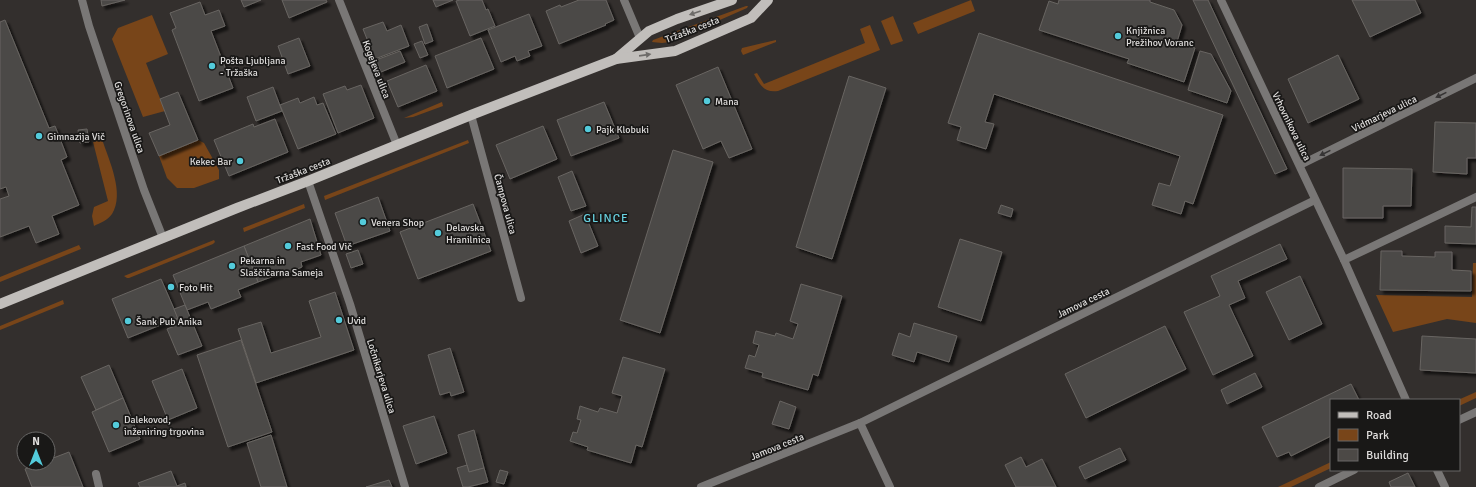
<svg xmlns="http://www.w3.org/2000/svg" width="1476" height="487" font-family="Signika,sans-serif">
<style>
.green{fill:#784519}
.building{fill:#4c4946;stroke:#686562;filter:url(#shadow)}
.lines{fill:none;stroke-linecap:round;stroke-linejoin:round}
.minor{stroke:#797776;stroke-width:8}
.tertiary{stroke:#797776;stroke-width:8}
.primary{stroke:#c1bebb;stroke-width:10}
.oneway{fill:#6d6b69}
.oneway2{fill:#363434}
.poi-dot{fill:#53cbdb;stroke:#191817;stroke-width:1.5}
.labels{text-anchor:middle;stroke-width:3.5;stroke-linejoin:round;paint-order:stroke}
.street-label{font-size:10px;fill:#dfdddc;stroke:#191817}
.poi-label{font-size:10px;fill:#dfdddc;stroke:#191817;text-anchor:start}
.quarter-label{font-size:12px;letter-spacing:1px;fill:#68d2e1;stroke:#191817}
</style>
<defs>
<filter id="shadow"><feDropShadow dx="3.5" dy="3.5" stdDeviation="1" flood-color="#0009"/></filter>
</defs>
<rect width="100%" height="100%" fill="#332f2d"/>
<!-- green -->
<g class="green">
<polygon points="971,0 975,11 918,34 913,23"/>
<polygon points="746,6 748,6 747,8 670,42 662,43 652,42 653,40"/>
<polygon points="152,15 168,54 146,63 165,111 143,117 112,39 118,28"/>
<polygon points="893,16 903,41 891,45 881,21"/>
<path d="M870,25L880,50L778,91C764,93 760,85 754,74L757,73L764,84L865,43L860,29Z"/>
<polygon points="776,40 776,42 743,55 741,51 742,48"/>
<polygon points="442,102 443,106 413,117 404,118"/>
<path d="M102,139C109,161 125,193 112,214C108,220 100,223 94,226L92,216L94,207L108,201L93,142Z"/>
<polygon points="198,140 204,143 219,170 219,179 194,188 177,188 167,178 159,156"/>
<polygon points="468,140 469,143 325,200 324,196"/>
<polygon points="304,204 305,208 244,232 243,228"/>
<polygon points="214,240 215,242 213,244 129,278 127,278 124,276"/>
<polygon points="79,245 81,249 0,282 0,277"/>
<polygon points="1473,263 1476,263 1476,323 1447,319 1393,332 1376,295 1472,297"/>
<polygon points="63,300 64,304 0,330 0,326"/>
<polygon points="1476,392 1476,398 1459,406 1458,400"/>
<polygon points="1331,462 1331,468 1291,487 1278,487"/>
</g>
<!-- building -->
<g class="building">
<polygon points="101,0 125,0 102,6"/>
<polygon points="241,0 261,0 244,7"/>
<polygon points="282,0 326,0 327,2 289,18"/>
<polygon points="433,0 453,0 436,7"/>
<polygon points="460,0 482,0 486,10 488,9 495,26 470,36 456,1"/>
<polygon points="579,0 606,0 614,20 605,24 606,25 559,44 546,11 560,5 561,7"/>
<polygon points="1059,0 1150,0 1150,2 1174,10 1182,25 1177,42 1195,48 1184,82 1127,63 1129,59 1039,30 1049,1 1058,4"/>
<polygon points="1193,0 1208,0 1287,169 1275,174"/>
<polygon points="1352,0 1415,0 1421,13 1370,37"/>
<polygon points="200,2 205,15 219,10 225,26 211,31 233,88 199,101 172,30 176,28 170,13"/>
<polygon points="529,14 542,46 528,51 530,56 517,61 515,56 501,62 488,30"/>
<polygon points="5,20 49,128 55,126 59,136 67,157 61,160 79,205 52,216 59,234 36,243 29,226 0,237 0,199 9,196 6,187 0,189 0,22"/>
<polygon points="383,22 387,31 401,25 409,46 375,59 363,29"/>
<polygon points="427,24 433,41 425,44 419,27"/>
<polygon points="979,33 1223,115 1193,204 1185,201 1181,214 1152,205 1159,183 1170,186 1180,156 994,94 985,122 994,124 986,149 957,140 961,127 948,123"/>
<polygon points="299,38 310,66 288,74 278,46"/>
<polygon points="481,38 494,69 447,88 435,56"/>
<polygon points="422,41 428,55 420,58 414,44"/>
<polygon points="400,51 405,62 381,72 376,60"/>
<polygon points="1200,51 1211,54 1231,91 1227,103 1188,90"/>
<polygon points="1338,55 1359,99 1308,123 1288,79"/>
<polygon points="426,65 437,91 398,107 387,81"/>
<polygon points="718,67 752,149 729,158 721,141 703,149 676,85"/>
<polygon points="849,76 886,88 832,259 796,247"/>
<polygon points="361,85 374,118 338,133 323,94 345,86 347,90"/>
<polygon points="273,87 282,111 256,121 247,97"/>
<polygon points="178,92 198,140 159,156 149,133 170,125 160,99"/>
<polygon points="314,97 317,105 323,103 336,134 298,149 280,105 298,98 300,103"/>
<polygon points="604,102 619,138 571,156 557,120"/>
<polygon points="275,119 288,152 229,176 214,140 253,124 254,127"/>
<polygon points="1435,122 1476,123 1476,158 1467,158 1467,174 1433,172"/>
<polygon points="543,126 557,159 510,179 496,145"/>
<polygon points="87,129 89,142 80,143 78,130"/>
<polygon points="673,150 713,162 660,333 620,320"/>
<polygon points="1343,168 1412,169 1411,206 1383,206 1383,218 1343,218"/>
<polygon points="572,171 586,206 571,211 558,177"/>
<polygon points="378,197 390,231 347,246 335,213"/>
<polygon points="473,204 491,251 418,279 400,232"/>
<polygon points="1001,205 1013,209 1011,217 998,213"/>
<polygon points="1472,207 1476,207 1476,244 1445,243 1445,226 1471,227"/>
<polygon points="585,214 598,246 581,253 569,221"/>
<polygon points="310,219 321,255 301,262 302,267 288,273 287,271 258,282 244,246"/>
<polygon points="960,239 1002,252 981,321 938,307"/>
<polygon points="1280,244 1287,259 1238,281 1245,298 1229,305 1253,356 1213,375 1184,312 1220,296 1211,276"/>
<polygon points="244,246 258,282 238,290 241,297 211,309 208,302 187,310 173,275"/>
<polygon points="358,250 363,264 351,268 346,254"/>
<polygon points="1381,251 1402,251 1402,256 1435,257 1435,252 1452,252 1452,270 1471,271 1471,291 1380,290"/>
<polygon points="1300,276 1322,324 1289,340 1266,292"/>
<polygon points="161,279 178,318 128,338 112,299"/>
<polygon points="801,284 842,296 818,376 813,374 808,390 762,377 763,373 745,368 749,355 755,357 759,345 753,343 756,331 775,336 776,333 793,339 798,324 790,321"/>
<polygon points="335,292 354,350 256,383 238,329 261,322 271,353 321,337 309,301"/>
<polygon points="185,305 202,346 178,355 167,329 175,326 173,321 178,319 174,309"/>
<polygon points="914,323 957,336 949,362 917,352 914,362 892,355 899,333 910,337"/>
<polygon points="1165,326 1186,369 1086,418 1065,374"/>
<polygon points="1422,336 1476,339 1476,373 1420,370"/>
<polygon points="241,340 272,432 228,447 197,355"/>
<polygon points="450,348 464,392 451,396 450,392 440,395 428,355"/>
<polygon points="623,357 665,369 642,447 636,445 631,463 587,450 588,447 570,441 573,432 577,433 581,420 577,419 580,406 598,412 600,408 617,413 622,396 612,393"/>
<polygon points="109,365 123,398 96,410 81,377"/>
<polygon points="182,369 197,408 168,420 152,381"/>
<polygon points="1255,373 1262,387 1227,404 1221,390"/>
<polygon points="1351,384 1359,400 1331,400 1331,436 1291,456 1289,452 1277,457 1262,427"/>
<polygon points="123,398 140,439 109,452 92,412"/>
<polygon points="780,401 796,407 789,429 772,424"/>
<polygon points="434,416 447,453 416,464 403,426"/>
<polygon points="474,430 484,468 469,472 458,435"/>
<polygon points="271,435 287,487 261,487 247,443"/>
<polygon points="1120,448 1126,460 1085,479 1079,467"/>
<polygon points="69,452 83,487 32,487 25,469 40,463 48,463 48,460"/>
<polygon points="1021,457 1026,467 1042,459 1056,487 1016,487 1005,465"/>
<polygon points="467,465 469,472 484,468 488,482 468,487 463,487 457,468"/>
<polygon points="500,470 508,472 504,484 496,482"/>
<polygon points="171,471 177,486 185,483 186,487 140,487 138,483"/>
<polygon points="1408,473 1415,487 1391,487 1389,482"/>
<polygon points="389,480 392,487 366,487"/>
</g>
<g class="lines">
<!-- minor -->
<g class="minor">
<polyline points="339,0 397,145"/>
<polyline points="624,0 640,38"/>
<polyline points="1221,0 1344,260 1406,400"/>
<polyline points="471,115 521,298"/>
<polyline points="1300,165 1476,78"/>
<polyline points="308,181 350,304 405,487"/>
<polyline points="1344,260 1476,197"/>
<polyline points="1437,470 1445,487"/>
<polyline points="96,474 99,487"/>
<polyline points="701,487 860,423"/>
<polyline points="890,487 860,423 1315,200"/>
</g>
<!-- tertiary -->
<g class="tertiary">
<polyline points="82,0 89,26 144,190 163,238"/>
<polyline points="1459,420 1476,412"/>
<polyline points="1319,487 1354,470"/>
</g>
<!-- primary -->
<g class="primary">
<polyline points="616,59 649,31 677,19 732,0"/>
<polyline points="0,304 237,208 308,181 471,115 616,59 675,51 751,18 768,0"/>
</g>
</g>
<!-- one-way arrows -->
<defs><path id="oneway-solid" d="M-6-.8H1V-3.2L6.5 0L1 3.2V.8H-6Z"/></defs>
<g class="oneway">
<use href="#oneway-solid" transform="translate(695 13) rotate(161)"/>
<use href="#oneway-solid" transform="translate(645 55) rotate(-8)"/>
</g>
<g class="oneway2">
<use href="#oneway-solid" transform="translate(1441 95) rotate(154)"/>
<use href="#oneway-solid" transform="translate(1325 153) rotate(154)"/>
</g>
<!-- markers -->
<g class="poi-dot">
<circle cx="1118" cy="36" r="4"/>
<circle cx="212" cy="66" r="4"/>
<circle cx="707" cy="101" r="4"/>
<circle cx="588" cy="129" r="4"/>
<circle cx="39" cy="136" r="4"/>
<circle cx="240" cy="161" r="4"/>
<circle cx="363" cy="222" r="4"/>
<circle cx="438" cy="233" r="4"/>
<circle cx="288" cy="246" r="4"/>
<circle cx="232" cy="266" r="4"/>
<circle cx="171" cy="287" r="4"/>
<circle cx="339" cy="320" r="4"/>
<circle cx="128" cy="321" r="4"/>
<circle cx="116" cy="425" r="4"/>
</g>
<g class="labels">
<!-- street labels -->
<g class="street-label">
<text transform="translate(692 29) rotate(-21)" y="4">Tržaška cesta</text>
<text transform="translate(377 69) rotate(69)" y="4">Kogejeva ulica</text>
<text transform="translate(1384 113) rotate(-26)" y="4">Vidmarjeva ulica</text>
<text transform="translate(130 117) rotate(71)" y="4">Gregorinova ulica</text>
<text transform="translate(1292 126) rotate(64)" y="4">Vrhovnikova ulica</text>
<text transform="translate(303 170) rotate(-21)" y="4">Tržaška cesta</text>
<text transform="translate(506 204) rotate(75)" y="4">Čampova ulica</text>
<text transform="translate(1083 302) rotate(-26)" y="4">Jamova cesta</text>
<text transform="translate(382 376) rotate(73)" y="4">Ločnikarjeva ulica</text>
<text transform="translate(777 446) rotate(-22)" y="4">Jamova cesta</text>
</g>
<!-- poi labels -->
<g class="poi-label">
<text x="1126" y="34">Knjižnica<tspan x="1126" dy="12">Prežihov Voranc</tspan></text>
<text x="220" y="64">Pošta Ljubljana<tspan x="220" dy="12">- Tržaška</tspan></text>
<text x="715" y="105">Mana</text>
<text x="596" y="133">Pajk Klobuki</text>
<text x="47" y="140">Gimnazija Vič</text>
<text x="232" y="165" text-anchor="end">Kekec Bar</text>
<text x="371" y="226">Venera Shop</text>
<text x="446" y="231">Delavska<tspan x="446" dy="12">Hranilnica</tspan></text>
<text x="296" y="250">Fast Food Vič</text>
<text x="240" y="264">Pekarna in<tspan x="240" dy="12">Slaščičarna Sameja</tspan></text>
<text x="179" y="291">Foto Hit</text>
<text x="347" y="324">Uvid</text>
<text x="136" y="325">Šank Pub Anika</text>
<text x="124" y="423">Dalekovod,<tspan x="124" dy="12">inženiring trgovina</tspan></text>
</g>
<!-- quarter labels -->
<g class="quarter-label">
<text x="606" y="222">GLINCE</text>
</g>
</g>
<!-- legend -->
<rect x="1330" y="399" width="130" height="72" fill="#191817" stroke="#686766"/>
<rect x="1338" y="412" width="20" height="6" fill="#c1bebb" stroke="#686766"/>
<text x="1366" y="419" font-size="12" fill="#dfdddc">Road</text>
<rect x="1338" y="429" width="20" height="12" fill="#784519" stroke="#686766"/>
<text x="1366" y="439" font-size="12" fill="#dfdddc">Park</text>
<rect x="1338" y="449" width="20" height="12" fill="#4c4946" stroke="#686766"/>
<text x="1366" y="459" font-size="12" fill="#dfdddc">Building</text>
<!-- north arrow -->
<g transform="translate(36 451)"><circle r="19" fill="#191817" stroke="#686766"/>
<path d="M0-3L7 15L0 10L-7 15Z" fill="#53cbdb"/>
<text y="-6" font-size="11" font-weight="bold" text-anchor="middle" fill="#dfdddc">N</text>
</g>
</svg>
